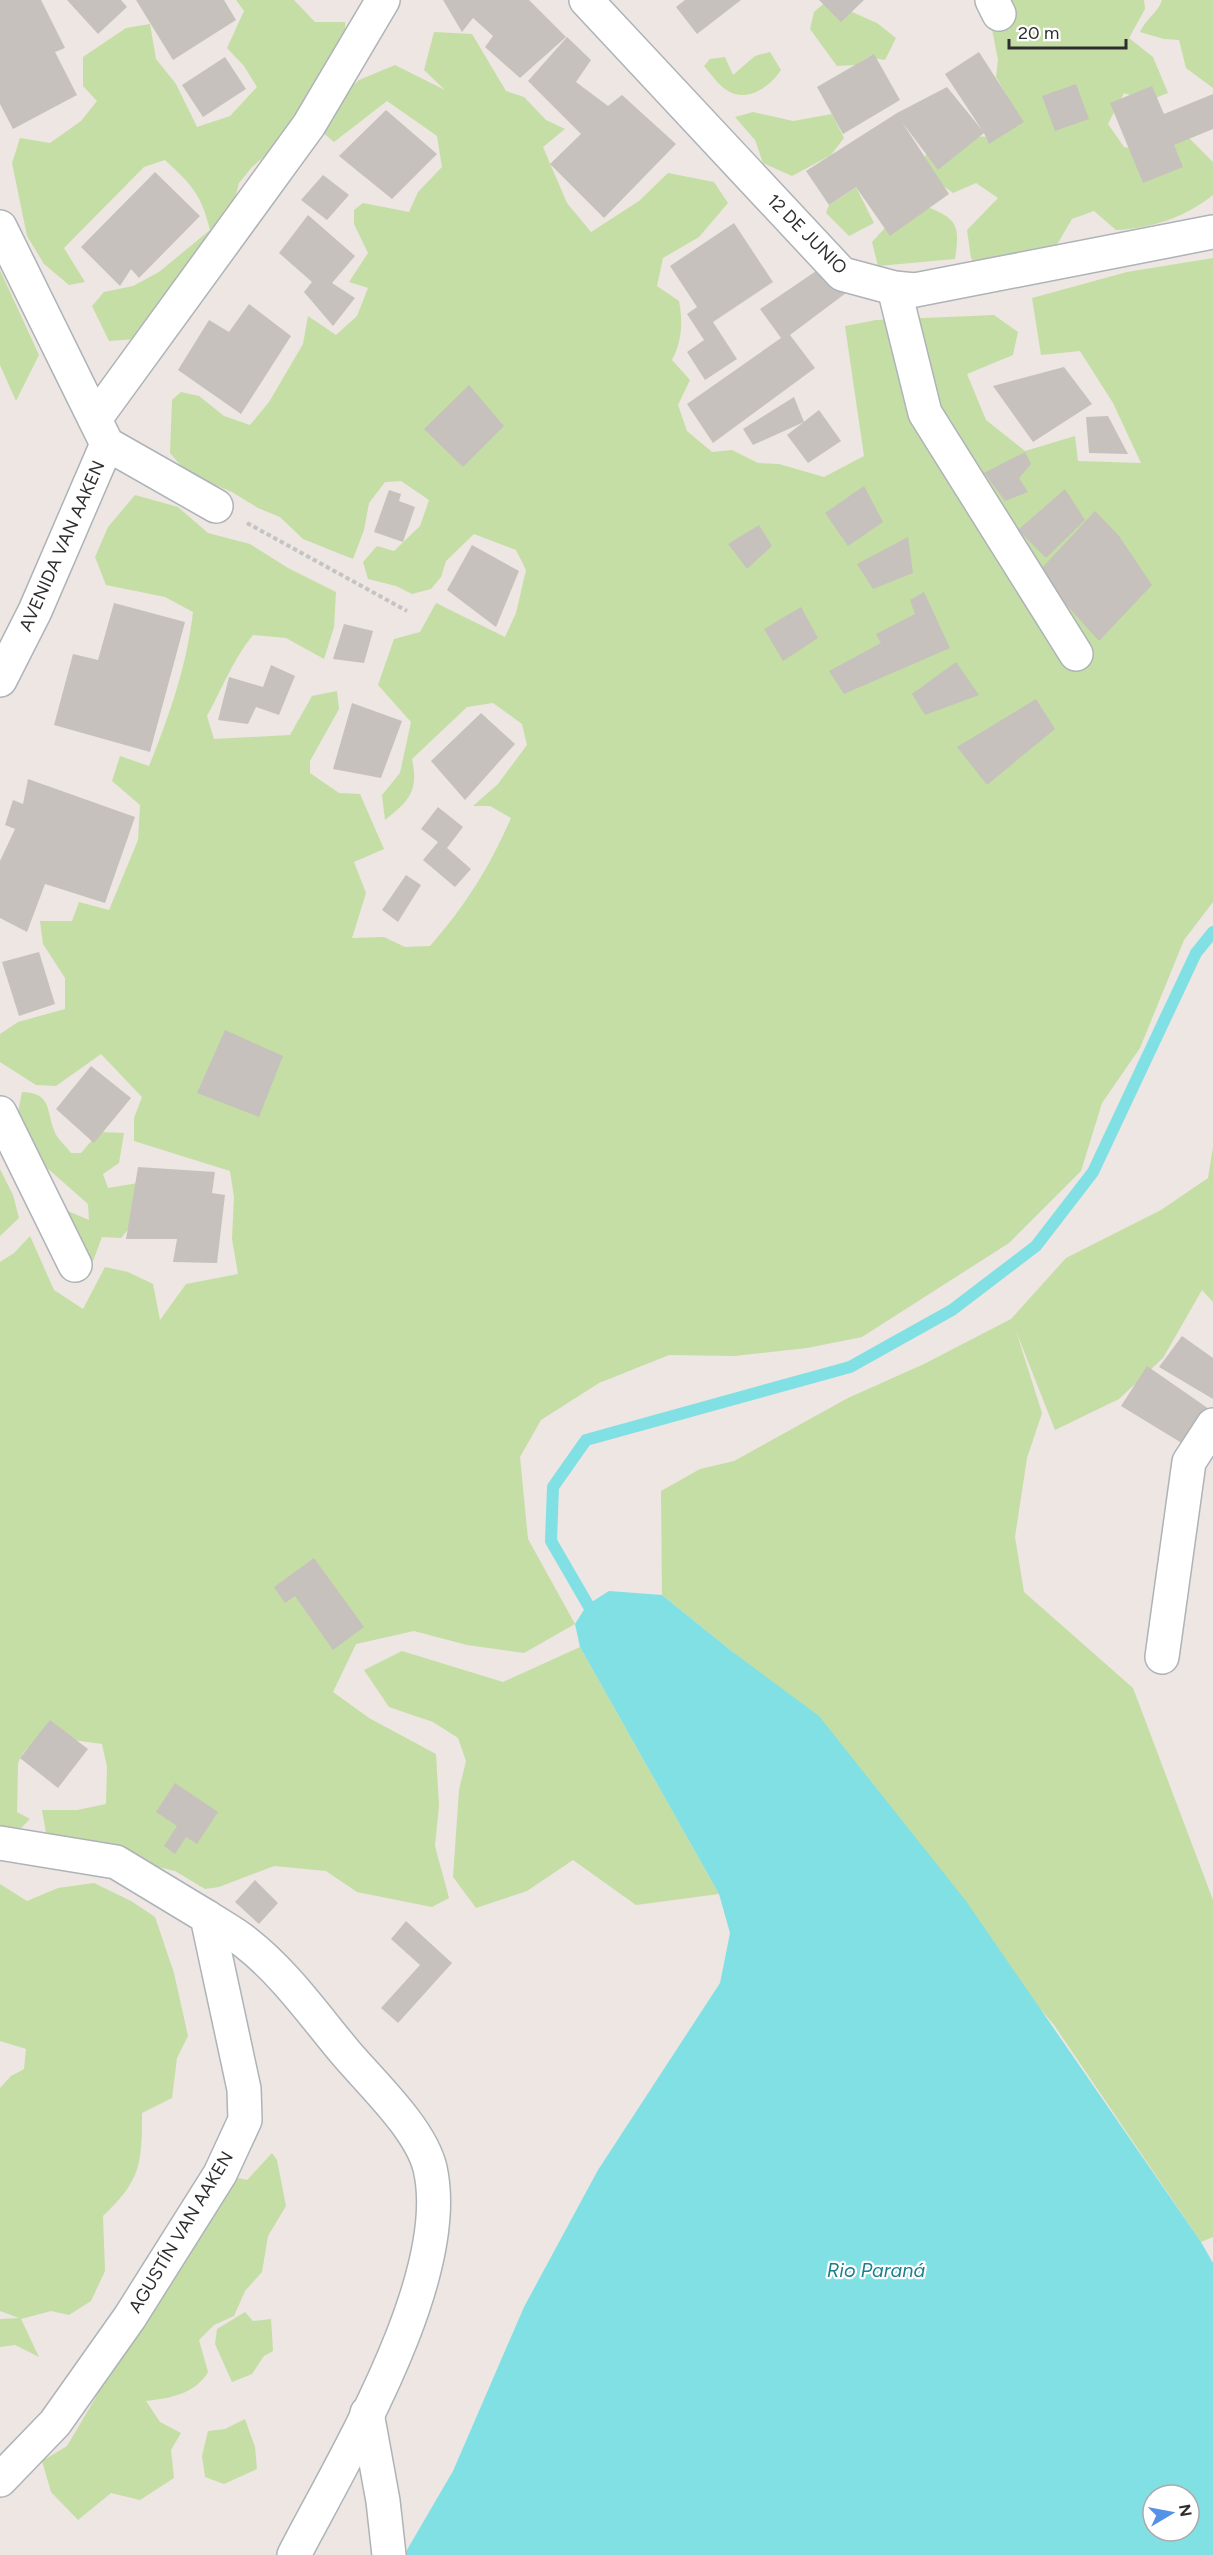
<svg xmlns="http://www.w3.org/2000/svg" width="1213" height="2555" font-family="Figtree,sans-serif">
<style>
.green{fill:#c5dea5}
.water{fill:#81e0e3;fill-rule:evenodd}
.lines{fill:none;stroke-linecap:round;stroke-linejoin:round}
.stream{stroke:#81e0e3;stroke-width:12}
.building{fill:#c7c1bd}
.minor-casing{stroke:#aeb3b8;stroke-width:36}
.path{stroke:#c4c4c4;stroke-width:4;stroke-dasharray:4.5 3;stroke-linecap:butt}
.minor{stroke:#fff;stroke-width:33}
.labels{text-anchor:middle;stroke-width:4.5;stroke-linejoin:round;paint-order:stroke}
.street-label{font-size:18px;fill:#2e2e2e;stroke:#fff}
.water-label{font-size:20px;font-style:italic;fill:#1b808d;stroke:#fff}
</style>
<rect width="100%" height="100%" fill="#ede6e2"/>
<!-- green -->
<g class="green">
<path d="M236,0H294L315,22H345L346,42L275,147L252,167L239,183L231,213L137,339L109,341L92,306L104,292L133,286L159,272L210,230C201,194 192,185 165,160L144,167L64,248L85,282L69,285L44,264L27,236L12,163L20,138L50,143L81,121L97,101L83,86V57L126,28L150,24L156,59L176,84L197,127L230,116L257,87L244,66L227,48L244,11Z"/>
<path d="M995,0H1144L1145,9L1129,38L1153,57L1168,93L1147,101L1124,93L1108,124L1124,147L1162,153L1184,133L1213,162V195C1186,217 1150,229 1116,230L1094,211L1072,219L1055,248L981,273L971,258L967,230L998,198L976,183L953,193L921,170L932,134L991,137L1007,96L996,77L998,60L991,24Z"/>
<path d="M1162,0H1213V88L1186,68L1179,40L1164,39L1140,32C1146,18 1158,13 1162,0Z"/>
<polygon points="827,1 877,23 896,38 885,60 868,57 856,65 837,66 810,29 814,12"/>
<path d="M434,32L472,34L506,91L524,97L546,120L565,129L543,147L567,203L591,232L639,201L668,173L714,182L728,203L699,237L663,258L657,286L679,301C683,322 682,341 672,360L690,380L678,405L687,431L712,452L732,450L758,463L779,464L824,477L864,456L845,326L876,320L994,315L1018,332L1013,355L967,374L986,420L1025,451L1075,436L1078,461L1141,463L1113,403L1080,351L1041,355L1032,298L1127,272L1213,258V902L1184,940L1140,1048L1102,1103L1081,1171L1009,1243L862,1337L807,1348L734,1356L669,1355L599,1383L541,1420L520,1457L528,1539L575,1624L524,1653L467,1645L414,1631L356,1644L333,1692L369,1718L436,1754L439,1806L435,1846L449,1898L432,1907L357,1892L326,1871L274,1866L219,1887L205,1889L175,1871L75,1847L46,1833L42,1810H77L106,1804L107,1767L102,1744C76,1741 28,1729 18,1764L17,1812L30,1819L15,1834L0,1833V1262L14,1253L30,1236L54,1290L83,1309L105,1267L128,1272L153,1284L160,1320L186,1284L238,1274L232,1239L234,1197L230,1171L134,1141V1118L142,1097L101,1054L56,1086L36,1085L0,1062V1034L18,1022L65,1009V978L43,944L40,921H72L79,902L109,910L138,840L140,805L112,781L120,756L149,766C169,717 187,665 193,612L165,597L106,585L95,557L108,527L135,495L178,507L208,533L250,544L288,568L336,592L334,627L324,659L286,638L253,635C233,659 222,689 207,716L214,739L290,735L312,696L337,691L339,709L310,761V773L339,793L360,794L384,849L354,862L366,893L352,938L384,937L405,947L430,946C466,905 489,868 511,818L490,806H473L498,784L527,745L522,724L493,703L467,707L412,759C419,791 409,801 385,820L382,795L400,773L411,722L378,685L394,639L420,632L436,603L505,637L516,613L526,570L516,550L474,534L446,561L441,577L431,589L412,594L396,586L368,579L363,562L377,546L394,551L420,526L429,500L401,481L385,482L369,503L364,530L353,559L303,539L280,517L258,508L232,492L187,473L170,453L172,400L181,392L199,396L224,416L250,425L269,402L303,344L308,316L336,335L357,316L368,288L349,282L368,253L354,224V210L363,203L409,212L418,192L442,167L437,136L387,101L334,142L321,131L332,104L359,80L395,65L445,90L424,70Z"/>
<path d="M770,52L781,70C771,86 747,103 728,91C718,85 711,74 704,66L710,59L725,57L733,75L755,56Z"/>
<polygon points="753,112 793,121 832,114 844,138 831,155 792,176 763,163 755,140 735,117"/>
<polygon points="856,187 874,223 849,236 826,213 829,205"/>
<path d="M920,204C955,218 961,221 955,259L878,266L872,242L896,216Z"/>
<polygon points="0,270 39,355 16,401 0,365"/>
<path d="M22,1092C52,1093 46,1110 54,1130C56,1138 66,1146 71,1153H81L99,1132L124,1133L119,1163L103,1174L108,1188L144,1182L142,1212L121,1238L102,1237L86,1280L63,1209L89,1220L88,1204L13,1138Z"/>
<polygon points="1213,1147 1213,1302 1202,1290 1163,1358 1119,1399 1055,1430 1016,1331 1042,1413 1027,1458 1015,1537 1024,1592 1133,1688 1213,1900 1213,2237 1201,2242 1054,2025 734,1653 662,1595 661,1491 700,1469 734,1461 848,1398 924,1364 1011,1319 1066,1258 1161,1210 1208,1178"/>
<polygon points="0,1169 13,1195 19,1218 0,1236"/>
<polygon points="580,1647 719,1894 636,1905 573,1860 527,1891 476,1908 453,1877 459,1790 466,1761 458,1738 433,1722 389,1707 364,1670 402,1651 503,1682"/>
<path d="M94,1883L131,1901L155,1917L174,1973L188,2036L177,2058L172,2098L142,2113C142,2164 141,2180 103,2216L105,2271L91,2301L69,2315L51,2311L21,2319L39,2357L15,2345L0,2347V2319L19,2318L0,2311V2088L11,2076L24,2069L26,2049L0,2041V1884L27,1901L58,1888Z"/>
<path d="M272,2153L277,2160L286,2206L268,2236L262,2272L245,2291L234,2316L214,2325L199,2340L208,2372C195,2394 171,2398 146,2401L160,2422L181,2433L171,2450L174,2478L140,2500L111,2493L78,2520L51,2492L42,2461L67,2446L96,2397L102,2376L234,2177L247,2180Z"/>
<polygon points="245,2312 253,2321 271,2319 273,2351 264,2356 252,2374 232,2382 215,2344 217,2329"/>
<polygon points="245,2419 255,2447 257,2469 224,2484 205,2477 202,2456 208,2431 225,2429"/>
</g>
<!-- water -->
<path class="water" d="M609,1591L662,1595L734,1653L819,1716L966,1901L1201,2242L1213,2263V2555H404L453,2471L524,2307L598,2170L720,1983L730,1933L719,1894L580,1647L575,1624L587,1605ZM1153,2495H1189V2531H1153Z"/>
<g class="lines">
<!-- stream -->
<polyline class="stream" points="595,1617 551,1541 553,1487 586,1440 850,1367 952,1310 1036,1246 1093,1172 1196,953 1213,932"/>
</g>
<!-- building -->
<g class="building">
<polygon points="0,0 41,0 65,48 55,52 77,95 13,129 0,104"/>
<polygon points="67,0 121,0 127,7 98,34"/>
<polygon points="136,0 224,0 236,20 173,60"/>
<polygon points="443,0 529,0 566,37 520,78 485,47 493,36 473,18 462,32"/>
<polygon points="685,0 741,0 697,34 676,7"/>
<polygon points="819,0 864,0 841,22"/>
<polygon points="567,37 591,60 576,82 608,106 622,95 676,144 604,218 550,164 581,134 528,81"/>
<polygon points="979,52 1024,122 989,144 984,133 938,170 902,122 949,194 890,236 856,187 829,205 806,171 897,113 947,87 982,130 945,74"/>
<polygon points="874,54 900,100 843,134 817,87"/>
<polygon points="225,57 246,89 203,117 182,85"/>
<polygon points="1076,84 1089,119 1055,131 1042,96"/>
<polygon points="1152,86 1164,114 1213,94 1213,129 1174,145 1183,167 1143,183 1110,103"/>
<polygon points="386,110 437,154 392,199 339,156"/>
<polygon points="155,172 200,216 139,278 131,269 120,286 81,247"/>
<polygon points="323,175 349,195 327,220 301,200"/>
<polygon points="308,215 355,256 332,283 355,298 333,326 304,292 312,282 279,253"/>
<polygon points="734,223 773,282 713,322 737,359 705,380 687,352 704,340 687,314 697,307 670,266"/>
<polygon points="822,267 846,293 790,335 815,368 713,443 687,404 781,338 760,309"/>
<polygon points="249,304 291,336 241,414 178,370 209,320 229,332"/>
<polygon points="1064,367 1092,404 1033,442 993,386"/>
<polygon points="469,385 504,426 463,467 424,429"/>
<polygon points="794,397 804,422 753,445 743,429"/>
<polygon points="819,410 841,441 808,463 787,435"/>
<polygon points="1108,416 1128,454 1089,453 1086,417"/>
<polygon points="1025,452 1031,464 1019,478 1028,492 1005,501 984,473"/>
<polygon points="864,486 883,522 848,546 825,513"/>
<polygon points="1065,489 1085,520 1046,558 1018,530"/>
<polygon points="389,490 401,494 399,501 415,507 403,542 374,532"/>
<polygon points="1095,511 1119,536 1152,585 1099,641 1061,599 1042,568"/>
<polygon points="759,525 772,546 747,569 728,544"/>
<polygon points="908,537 913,573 873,589 857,564"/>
<polygon points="472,545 519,571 496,627 447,590"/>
<polygon points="924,592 950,648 844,694 829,671 881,643 876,634 915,614 910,600"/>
<polygon points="114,603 185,622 150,752 54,725 73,654 98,660"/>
<polygon points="801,607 818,638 783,661 764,629"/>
<polygon points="344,624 373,631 364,663 333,659"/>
<polygon points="956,662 979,695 925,715 912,694"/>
<polygon points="271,665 295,676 279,715 256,707 248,724 218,720 229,677 263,687"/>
<polygon points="1036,699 1055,729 987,785 957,747"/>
<polygon points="352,703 402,721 381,778 333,769"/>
<polygon points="481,713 515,744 465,800 431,761"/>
<polygon points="28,779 135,817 105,903 45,884 27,932 0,918 0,861 15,829 5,825 13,800 23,804"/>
<polygon points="438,807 463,827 447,848 471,869 455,887 423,860 438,842 421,829"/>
<polygon points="406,875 421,885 398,922 382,910"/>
<polygon points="39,952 55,1004 19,1016 2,962"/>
<polygon points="225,1030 283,1056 259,1117 197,1093"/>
<polygon points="91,1066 131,1098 94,1143 56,1109"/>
<polygon points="138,1167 215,1172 212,1193 225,1195 217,1263 173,1262 177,1239 126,1239"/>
<polygon points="1182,1336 1213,1358 1213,1399 1159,1367"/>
<polygon points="1147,1366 1209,1409 1185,1445 1121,1406"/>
<polygon points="314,1558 364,1627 333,1650 295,1596 285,1603 274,1587"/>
<polygon points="50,1720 88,1749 58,1788 20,1758"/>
<polygon points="175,1783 218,1812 197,1844 186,1837 175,1854 164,1846 177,1826 156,1812"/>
<polygon points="255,1880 278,1903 259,1924 235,1902"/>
<polygon points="406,1921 452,1963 398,2023 381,2008 420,1965 391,1939"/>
</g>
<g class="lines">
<!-- minor casing -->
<g class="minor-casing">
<g id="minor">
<polyline points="586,0 842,274 894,288 915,290 1213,232"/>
<polyline points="992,0 999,14"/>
<polyline points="0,227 107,444 216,506"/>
<polyline points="894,288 925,413 1076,654"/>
<polyline points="95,419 309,125 383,0"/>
<polyline points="0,680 35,611 107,444"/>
<polyline points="0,1113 75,1265"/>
<polyline points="1162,1657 1189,1462 1213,1425"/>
<polyline points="0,1843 116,1862 207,1917 244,2089 245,2120 220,2174 130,2317 55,2423 0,2480"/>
<path d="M207,1917C219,1925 233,1932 245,1942C284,1972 314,2015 345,2052C372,2084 420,2128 430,2168C455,2277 344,2458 294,2555"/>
<polyline points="367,2413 383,2501 389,2555"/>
</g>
</g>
<!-- path -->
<polyline class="path" points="247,523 407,611"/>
<!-- minor -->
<use href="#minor" class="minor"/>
</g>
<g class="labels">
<!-- street labels -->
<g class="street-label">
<text transform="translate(807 234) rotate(45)" y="6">12 DE JUNIO</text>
<text transform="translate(62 546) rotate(-66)" y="6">AVENIDA VAN AAKEN</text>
<text transform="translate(181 2232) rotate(-59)" y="6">AGUSTÍN VAN AAKEN</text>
</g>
<!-- water labels -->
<g class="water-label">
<text x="876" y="2277">Rio Paraná</text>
</g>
</g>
<!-- north arrow -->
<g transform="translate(1171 2513) rotate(80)"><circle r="28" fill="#ffffff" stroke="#ababab" stroke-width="1.5"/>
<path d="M0-4.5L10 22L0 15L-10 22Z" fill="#5492e8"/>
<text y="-9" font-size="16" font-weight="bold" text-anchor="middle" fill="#2e2e2e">N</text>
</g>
<!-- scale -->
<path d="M1009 39v9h117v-9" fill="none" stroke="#2e2e2e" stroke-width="3"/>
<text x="1018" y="39" font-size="18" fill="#2e2e2e" stroke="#ffffff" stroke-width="4.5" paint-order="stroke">20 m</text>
</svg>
